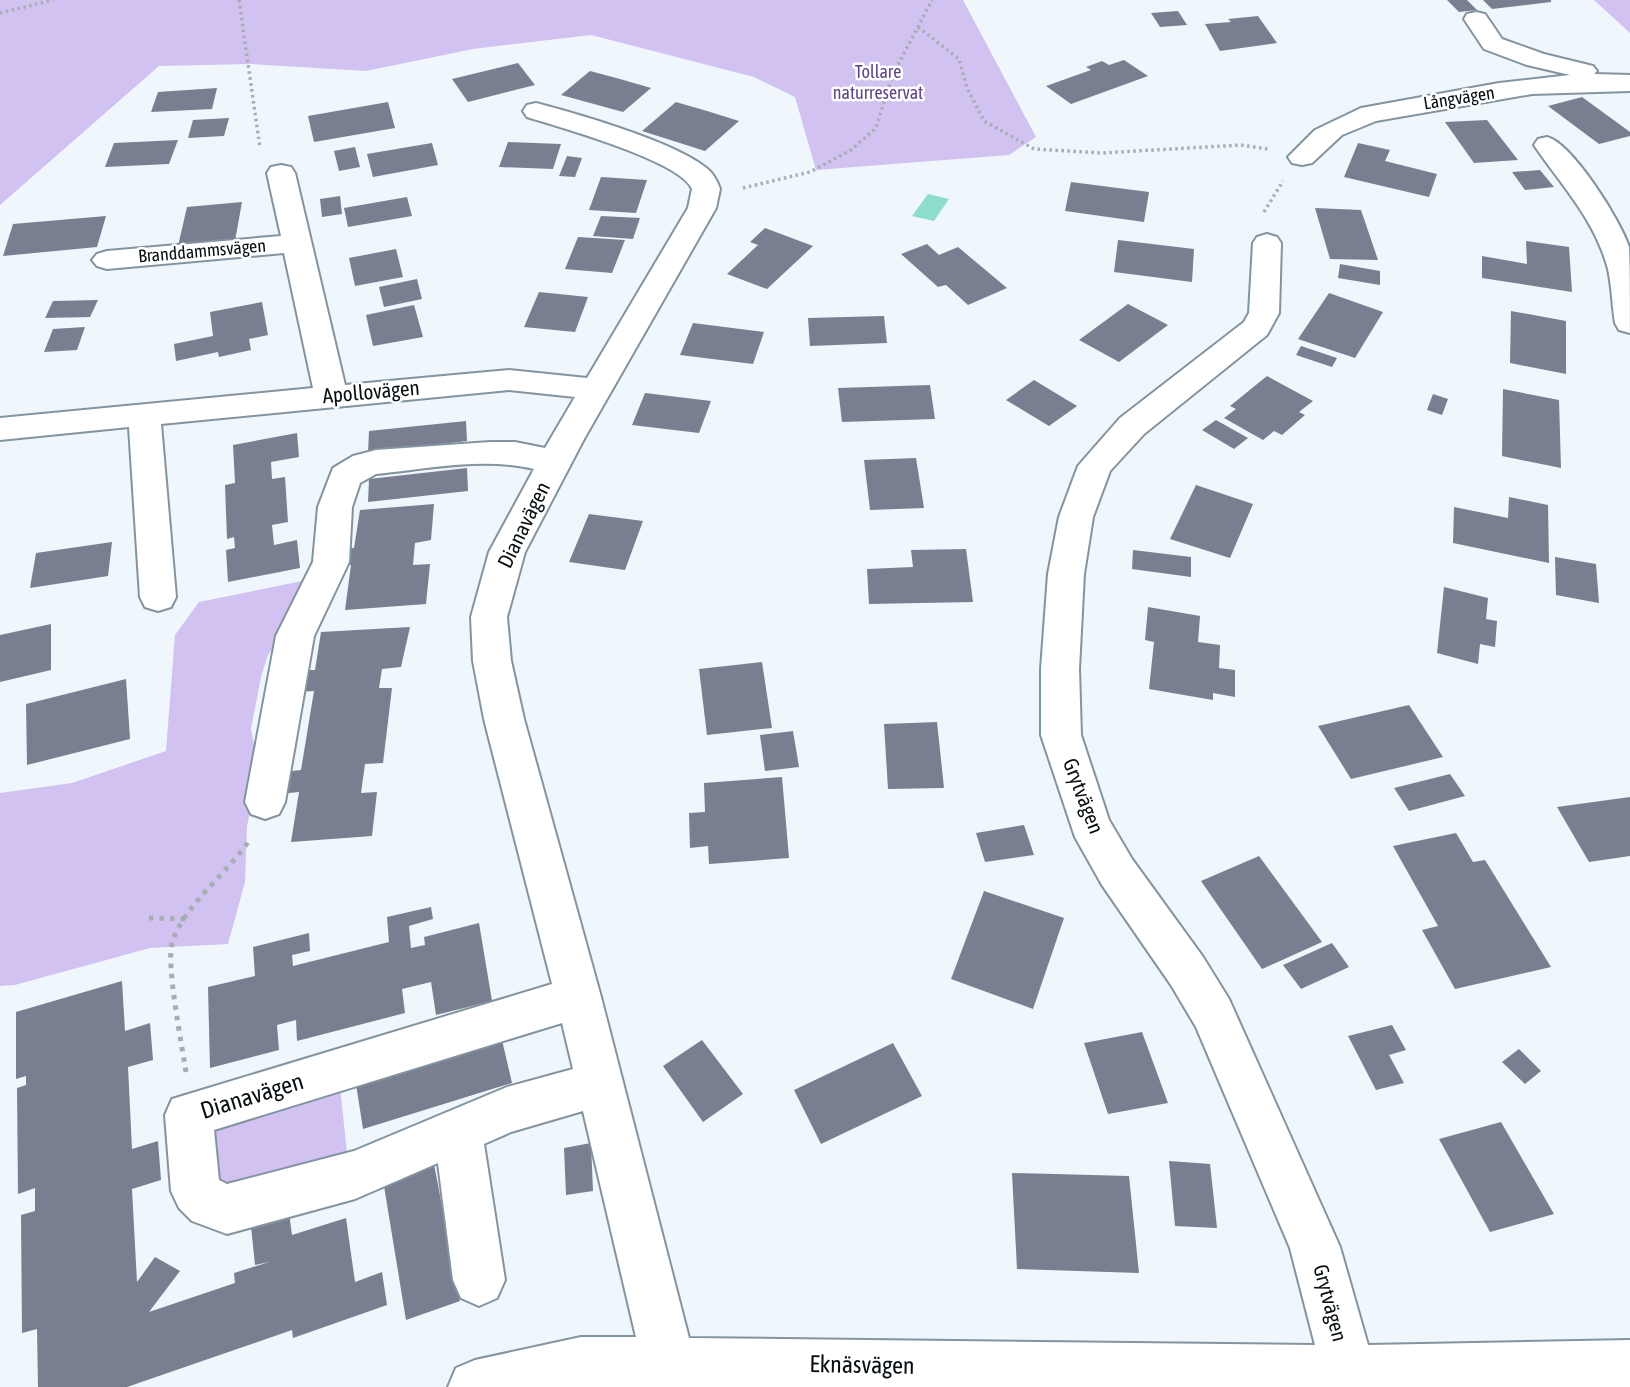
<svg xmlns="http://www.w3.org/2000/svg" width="1630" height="1387" font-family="'Asap Condensed',sans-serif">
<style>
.green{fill:#d2c2f1}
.water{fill:#8dddcb}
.building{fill:#797f90}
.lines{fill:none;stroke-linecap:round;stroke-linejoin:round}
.minor-casing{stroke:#8394a1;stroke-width:4}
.path-far1{stroke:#a7aeb3;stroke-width:3.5;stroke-dasharray:2.5 3.5;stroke-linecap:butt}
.path{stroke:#a7aeb3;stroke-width:5;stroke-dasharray:4.5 6;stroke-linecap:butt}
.minor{fill:#fff;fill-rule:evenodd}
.labels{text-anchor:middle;stroke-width:5;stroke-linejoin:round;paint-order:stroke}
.far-park-label{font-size:18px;fill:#5f4287;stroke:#fff}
.far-street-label{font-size:18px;fill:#080f13;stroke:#fff}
.street-label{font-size:21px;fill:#080f13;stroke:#fff}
.near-street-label{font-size:24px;fill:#080f13;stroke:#fff}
</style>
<rect width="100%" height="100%" fill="#eff6fc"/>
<!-- green -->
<g class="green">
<polygon points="0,0 963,0 1036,137 1009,155 816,170 795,97 754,77 591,35 473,49 366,71 250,64 159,66 0,205"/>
<polygon points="1594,0 1630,0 1630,33"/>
<polygon points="307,580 304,601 268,655 261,677 251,729 259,770 247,826 245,882 228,944 150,948 15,985 0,986 0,793 72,783 166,751 175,635 199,602"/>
<polygon points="339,1077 347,1153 239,1186 216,1179 210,1132"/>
</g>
<!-- water -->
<polygon class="water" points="928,194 949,199 934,221 912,216"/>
<!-- building -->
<g class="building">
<polygon points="1447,0 1467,0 1477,10 1459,12"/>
<polygon points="1483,0 1551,0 1551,2 1492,9"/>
<polygon points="1178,11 1187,25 1160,27 1151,13"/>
<polygon points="1258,16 1277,43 1220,51 1205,24 1231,22 1228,19"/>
<polygon points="1124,60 1148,76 1071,104 1046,86 1091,70 1086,67 1102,61 1109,65"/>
<polygon points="518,63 535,85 468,102 452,79"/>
<polygon points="590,71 620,79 651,88 623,112 561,95"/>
<polygon points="217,88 212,109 151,112 158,92"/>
<polygon points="1582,97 1630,132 1630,136 1599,144 1548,106"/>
<polygon points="388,102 395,128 314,142 308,116"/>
<polygon points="676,102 707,111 739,121 705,151 642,131"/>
<polygon points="229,118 224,136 188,138 193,120"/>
<polygon points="1487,120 1518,160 1474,163 1445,122"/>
<polygon points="178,140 169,164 105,167 114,143"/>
<polygon points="508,142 561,144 553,169 499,167"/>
<polygon points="432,143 438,165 373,177 367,154"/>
<polygon points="1358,143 1390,150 1385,161 1437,174 1429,197 1344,177"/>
<polygon points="355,147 360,167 339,171 334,151"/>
<polygon points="567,156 582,158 575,177 559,176"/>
<polygon points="1540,170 1554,187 1525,190 1512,172"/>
<polygon points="601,177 647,180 636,213 589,210"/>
<polygon points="1071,182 1149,192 1144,222 1065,211"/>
<polygon points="340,196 342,214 322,217 320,199"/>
<polygon points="407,197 412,216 348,227 344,208"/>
<polygon points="242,202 235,241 178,246 187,207"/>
<polygon points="1315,208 1361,210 1378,260 1330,259"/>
<polygon points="106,216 97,247 3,256 13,224"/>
<polygon points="601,216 640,218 633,239 593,236"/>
<polygon points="765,228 813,246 767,289 727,274 758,245 750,242"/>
<polygon points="578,237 625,240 612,273 565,269"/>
<polygon points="1118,240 1194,249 1192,282 1114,272"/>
<polygon points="1526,241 1569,247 1572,292 1482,278 1482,256 1527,264"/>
<polygon points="927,244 939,255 958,247 1007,288 968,305 946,285 938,287 901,254"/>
<polygon points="396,249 403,277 355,286 349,258"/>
<polygon points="1340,264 1380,271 1380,285 1338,278"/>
<polygon points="417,279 422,299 384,307 379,287"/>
<polygon points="539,292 588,297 575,332 524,327"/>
<polygon points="1329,293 1383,312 1355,358 1298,339"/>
<polygon points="98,300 90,317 45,318 53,301"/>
<polygon points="262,302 268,335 249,339 251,350 219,357 218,352 176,361 174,344 213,336 210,312"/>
<polygon points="1128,304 1168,325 1119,362 1079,340"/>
<polygon points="414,305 423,337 373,346 366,315"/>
<polygon points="1511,311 1566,321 1566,374 1510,363"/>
<polygon points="884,316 887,343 810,346 808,318"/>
<polygon points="693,323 764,332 753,364 680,355"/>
<polygon points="85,327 77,350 44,352 53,329"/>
<polygon points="1301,346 1337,358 1332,367 1296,355"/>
<polygon points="1267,376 1313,401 1299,412 1305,415 1282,435 1274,431 1263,440 1224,418 1236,409 1230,406"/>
<polygon points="1034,380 1077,406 1049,426 1006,400"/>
<polygon points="930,385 935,419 842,422 838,388"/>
<polygon points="1503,389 1559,400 1561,468 1502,456"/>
<polygon points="645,393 711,401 699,433 632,425"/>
<polygon points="1433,394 1448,399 1442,415 1427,410"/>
<polygon points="1216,420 1248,438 1234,449 1202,430"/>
<polygon points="466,421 467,441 368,453 369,431"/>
<polygon points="297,433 299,457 271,462 272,479 285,477 288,522 272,525 274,545 297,540 300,568 228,582 226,550 235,548 234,537 227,539 225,485 235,483 233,445"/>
<polygon points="916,458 924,508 870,510 864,460"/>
<polygon points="467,468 468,491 368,502 369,479"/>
<polygon points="1196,485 1253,504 1230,558 1170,539"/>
<polygon points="1509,497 1548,505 1549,563 1453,543 1454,507 1508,518"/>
<polygon points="434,504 431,540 415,543 413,565 430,564 426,604 345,610 351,565 337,566 339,549 354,548 360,510"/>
<polygon points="589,514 643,521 625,570 569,562"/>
<polygon points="112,542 108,576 30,588 36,553"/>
<polygon points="966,549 973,602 869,604 867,569 913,567 911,550"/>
<polygon points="1133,550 1191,557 1191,577 1132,569"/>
<polygon points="1555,557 1596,564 1599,603 1556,595"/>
<polygon points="1444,587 1488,598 1486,619 1497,621 1495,647 1480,644 1478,664 1437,653"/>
<polygon points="1148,607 1200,616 1198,642 1220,645 1219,668 1235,670 1235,697 1213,693 1213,700 1149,689 1154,642 1145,640"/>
<polygon points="51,624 51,670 0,682 0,635"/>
<polygon points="410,627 401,667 382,669 379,688 392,688 383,763 365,764 361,793 377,792 372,836 291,842 299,792 279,794 283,772 301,770 314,691 298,692 302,670 315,670 321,632"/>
<polygon points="762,662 772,728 707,735 699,669"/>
<polygon points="126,679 130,739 27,765 26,704"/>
<polygon points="1409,705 1443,757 1351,779 1318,726"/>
<polygon points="937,722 944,788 888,789 884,724"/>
<polygon points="793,731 799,767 765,771 760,735"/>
<polygon points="1450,774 1465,796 1409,811 1394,788"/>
<polygon points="782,777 789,858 709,864 708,846 690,848 689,813 705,812 704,783"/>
<polygon points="1630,797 1630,856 1589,862 1557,807"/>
<polygon points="1024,825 1034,855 985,862 976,833"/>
<polygon points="1456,833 1473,862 1485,860 1551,967 1455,989 1422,930 1438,926 1393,846"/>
<polygon points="1259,856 1322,942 1262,969 1201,881"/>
<polygon points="984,891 1064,918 1033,1009 951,979"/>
<polygon points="431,907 433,919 409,926 411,948 425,945 424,937 479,923 492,1001 436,1015 431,982 402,989 405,1013 297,1041 296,1020 277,1025 279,1050 210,1068 208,987 255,976 253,947 309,933 310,951 292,955 293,966 389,942 387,917"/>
<polygon points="1332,943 1349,967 1301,989 1283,965"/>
<polygon points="122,981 125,1031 150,1023 153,1060 128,1067 132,1149 158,1141 161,1180 132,1189 137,1282 155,1257 180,1271 149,1312 235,1283 234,1273 269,1262 255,1265 251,1226 289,1213 292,1235 346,1218 355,1282 382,1272 387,1305 293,1338 292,1330 127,1387 38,1387 37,1329 22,1333 21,1215 35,1211 35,1188 18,1194 17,1088 26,1085 26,1076 16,1079 16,1012"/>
<polygon points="1392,1025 1406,1050 1389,1055 1404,1083 1376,1090 1348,1036"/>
<polygon points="1142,1032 1168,1103 1108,1114 1084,1043"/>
<polygon points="502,1040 512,1083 363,1129 356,1084"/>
<polygon points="702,1040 743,1094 703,1122 663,1066"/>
<polygon points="893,1043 922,1096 821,1144 794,1090"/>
<polygon points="1519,1049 1541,1071 1525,1084 1502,1062"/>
<polygon points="1501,1122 1554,1214 1490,1232 1439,1139"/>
<polygon points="591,1143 593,1191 566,1195 564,1148"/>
<polygon points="1169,1161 1210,1164 1217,1228 1175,1226"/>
<polygon points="434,1164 460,1301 406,1320 383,1180"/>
<polygon points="1012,1173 1129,1176 1139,1273 1017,1269"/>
</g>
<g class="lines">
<!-- minor casing -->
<g class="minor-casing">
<g id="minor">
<polygon points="1476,12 1485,14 1502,39 1544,54 1593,66 1597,71 1594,74 1630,75 1630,91 1532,94 1376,121 1342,135 1312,163 1302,165 1292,163 1288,157 1315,130 1361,108 1499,83 1570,75 1527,65 1484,49 1464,19 1467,14"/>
<path d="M536,103C578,114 672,141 705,167C712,172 717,180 720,189L716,208L584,439L525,552L507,617L511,661L524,719L601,997L689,1338L1315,1345L1290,1248L1196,1027L1171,985L1102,885L1075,837L1041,735V669L1048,574L1059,517L1078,466L1120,418L1244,322L1249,313L1253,243L1257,237L1267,234L1277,237L1281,243L1279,313L1267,335L1144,434L1110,471L1093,517L1084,574L1079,669L1081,735L1109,820L1132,859L1203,957L1229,999L1340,1247L1368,1345L1630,1340V1387H448L456,1368L475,1360L581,1337H636L583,1111L511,1132L484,1144L505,1280L497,1298L479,1306L461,1298L453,1280L438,1163L355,1199L227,1234L192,1221L179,1208L171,1191L165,1115L172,1099L552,984L484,719L473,661L471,617L489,552L534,469C484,457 427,469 376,474L360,483L352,507L349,562L314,636L285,802L279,814L265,819L251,814L245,802L276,636L313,562L318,507L333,468L353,456L376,450L490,442H515L545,448L575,397L509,390L161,424L176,597L171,607L158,611L145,607L140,597L129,427L0,440V418L313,388L284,253L107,269L97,266L92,260L97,254L107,251L281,236L267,173L271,167L281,165L291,167L295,173L345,385L509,370L587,378L688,208L692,189C681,161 559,127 527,117L523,111L527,105ZM562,1023L573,1069L507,1087L354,1151L227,1184L219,1180L214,1130Z"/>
<path d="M1547,137C1572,143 1621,221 1629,247C1630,265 1630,311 1630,333L1619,330L1615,323C1612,305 1612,287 1608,269C1595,220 1562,186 1534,145L1538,139Z"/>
</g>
</g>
<!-- path-far1 -->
<g class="path-far1">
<polyline points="239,0 260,148"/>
<polyline points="0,13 53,0"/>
<polyline points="918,27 959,59 967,88 984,121 1034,149 1102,153 1241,145 1268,149"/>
<polyline points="743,188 810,172 851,150 876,128 892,76 932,0"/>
<polyline points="1264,212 1283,181"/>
</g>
<!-- path -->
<g class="path">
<polyline points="149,918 186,919"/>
<path d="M186,1072C182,1046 166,964 172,943C183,906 229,872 250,839"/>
</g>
<!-- minor -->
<use href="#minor" class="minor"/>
</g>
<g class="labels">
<!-- far-park labels -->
<g class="far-park-label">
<text x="878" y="78">Tollare<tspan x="878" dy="21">naturreservat</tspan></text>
</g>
<!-- far-street labels -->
<g class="far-street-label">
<text transform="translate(1459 98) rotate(-9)" y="6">Långvägen</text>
<text transform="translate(202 251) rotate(-5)" y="6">Branddammsvägen</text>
</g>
<!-- street labels -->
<g class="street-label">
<text transform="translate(371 392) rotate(-5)" y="7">Apollovägen</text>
<text transform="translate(524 525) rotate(-64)" y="7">Dianavägen</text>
<text transform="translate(1083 796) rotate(69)" y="7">Grytvägen</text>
<text transform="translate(1330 1303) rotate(75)" y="7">Grytvägen</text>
</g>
<!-- near-street labels -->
<g class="near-street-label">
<text transform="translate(252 1096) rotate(-17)" y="8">Dianavägen</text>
<text transform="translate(862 1365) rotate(1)" y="8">Eknäsvägen</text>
</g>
</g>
</svg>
